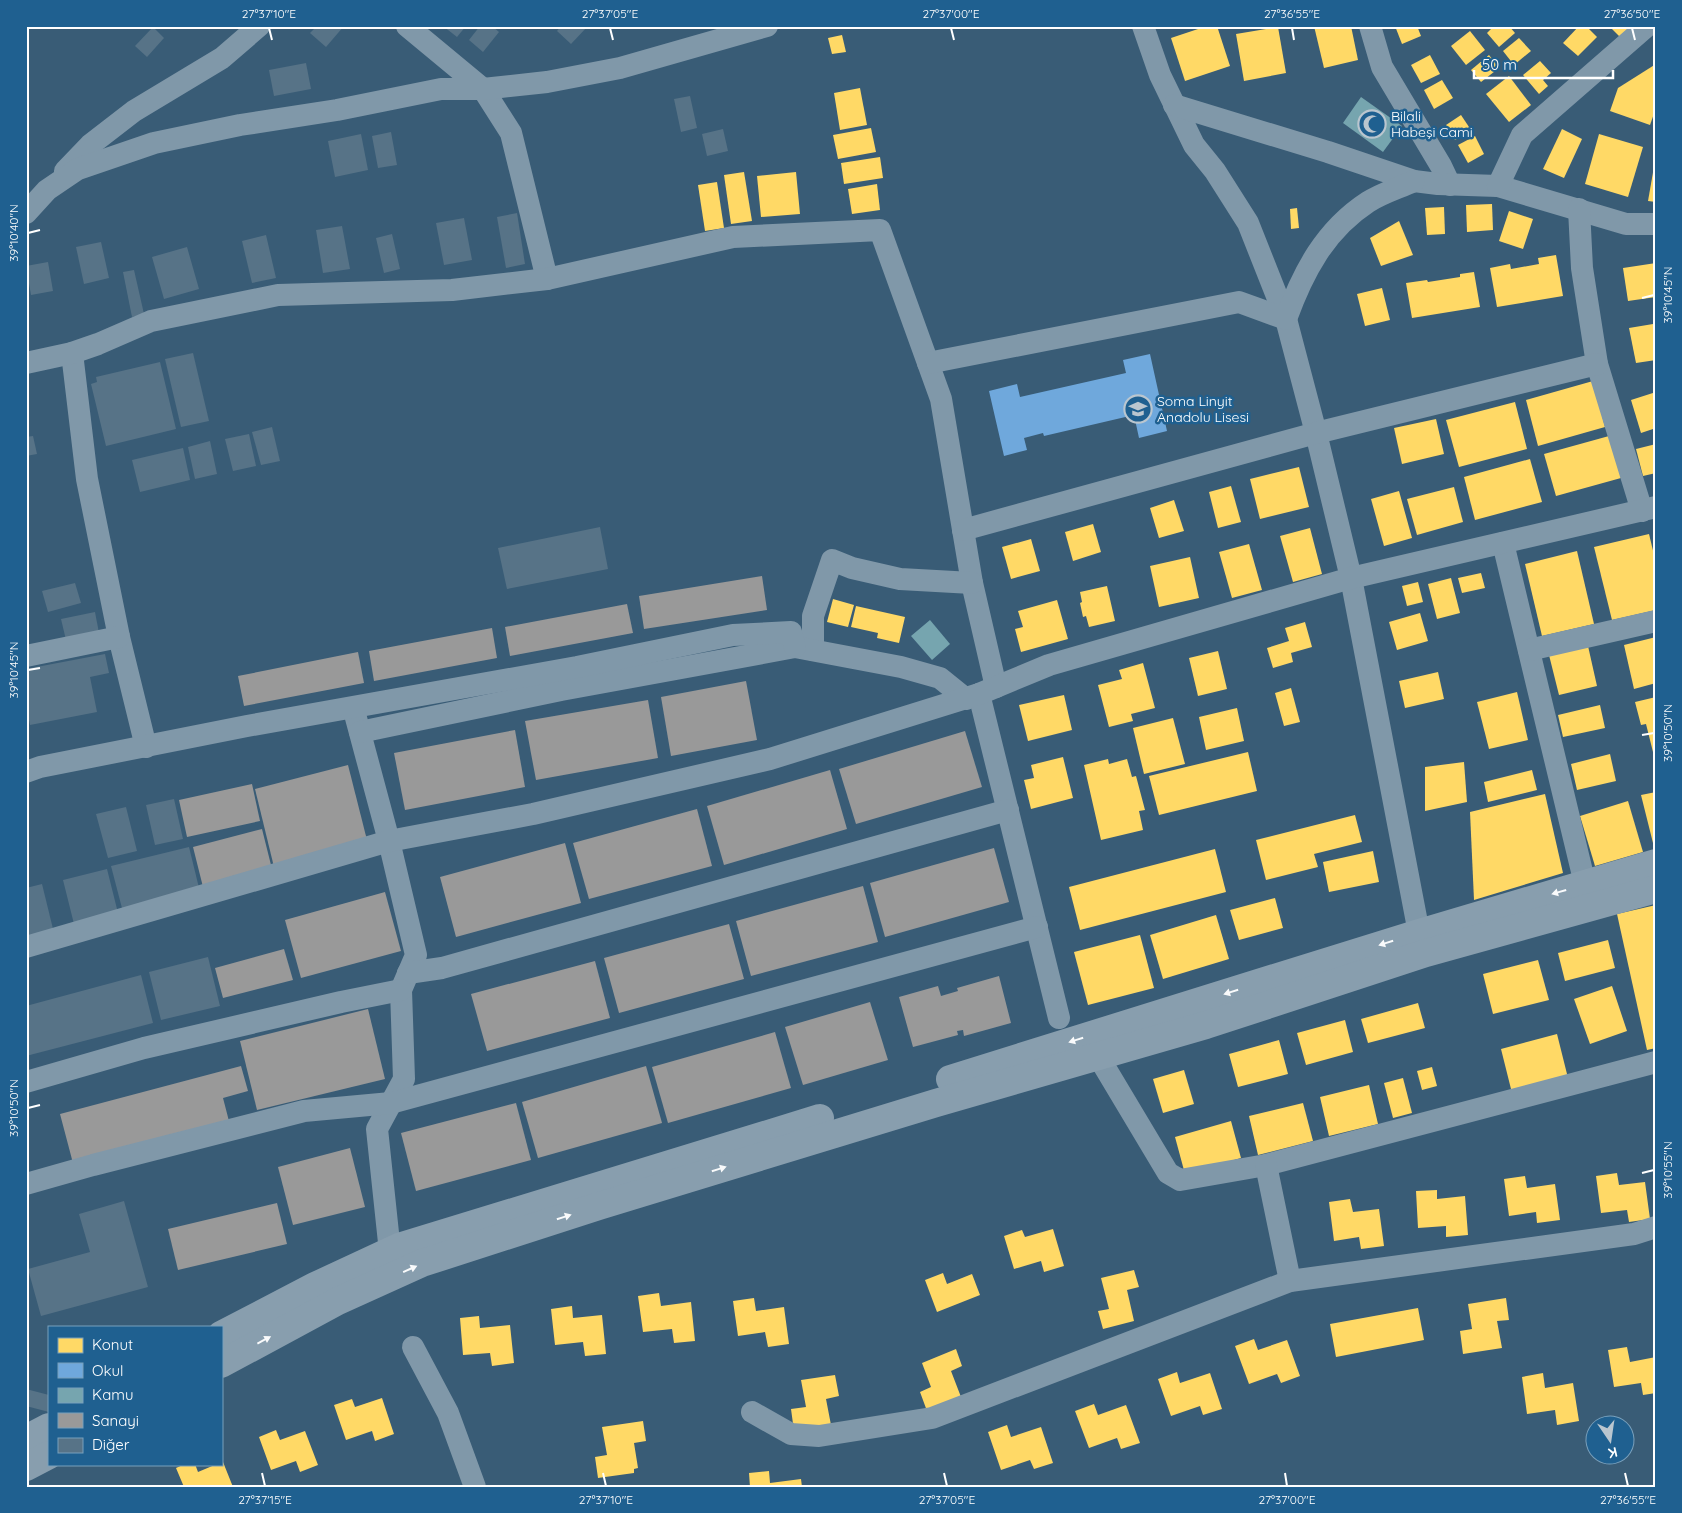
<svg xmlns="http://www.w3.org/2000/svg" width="1682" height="1513" font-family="Quicksand,sans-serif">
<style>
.homes{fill:#ffd966}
.schools{fill:#6fa8dc}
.public{fill:#76a5af}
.industry{fill:#999}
.building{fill:#577387}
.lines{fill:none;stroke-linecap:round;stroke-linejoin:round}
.street{stroke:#8098a9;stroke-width:22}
.secondary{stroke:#889eae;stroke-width:28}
.oneway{fill:#f9fafb}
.ticks{fill:none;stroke:#fff;stroke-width:2}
.labels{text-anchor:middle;stroke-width:5;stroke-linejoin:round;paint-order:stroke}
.poi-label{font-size:14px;fill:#fff;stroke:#1f6090;text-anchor:start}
.neatline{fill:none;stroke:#fff;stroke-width:2}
.ticks-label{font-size:12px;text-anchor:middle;fill:#fff}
</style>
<rect width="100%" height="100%" fill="#395c76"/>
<!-- homes -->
<g class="homes">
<polygon points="1207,26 1217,26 1230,66 1185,81 1171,38"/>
<polygon points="1314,26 1351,26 1358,60 1324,68"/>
<polygon points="1395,26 1417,26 1421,36 1402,44"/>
<polygon points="1494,26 1509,26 1515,33 1499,47 1487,33"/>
<polygon points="1579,26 1586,26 1597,37 1578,56 1563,43"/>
<polygon points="1609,26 1635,26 1622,39"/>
<polygon points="1278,27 1286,73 1244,81 1236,34"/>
<polygon points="1470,31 1485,50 1466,65 1451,46"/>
<polygon points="842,35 846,52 832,54 828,38"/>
<polygon points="1519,38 1531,51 1514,65 1503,51"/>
<polygon points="1430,55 1440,74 1421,83 1411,65"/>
<polygon points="1489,55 1499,68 1481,82 1471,70"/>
<polygon points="1540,61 1551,73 1543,80 1548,86 1539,94 1523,75"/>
<polygon points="1656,64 1656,108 1650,125 1610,111 1618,88"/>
<polygon points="1509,76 1531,105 1509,122 1486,94"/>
<polygon points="1442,80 1453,98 1434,109 1424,90"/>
<polygon points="860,88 867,125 840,130 834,93"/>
<polygon points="1461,115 1471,130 1455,140 1446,125"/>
<polygon points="871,128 876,152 838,159 833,135"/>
<polygon points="1562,129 1582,139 1564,178 1543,169"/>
<polygon points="1599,134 1643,147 1628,197 1585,184"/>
<polygon points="1475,136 1484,154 1468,163 1458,145"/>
<polygon points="880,157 883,178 844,184 841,163"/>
<polygon points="1655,161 1656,161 1656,202 1648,201"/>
<polygon points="744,172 752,221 731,224 724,175"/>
<polygon points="796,172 800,214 761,217 757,176"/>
<polygon points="717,182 724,228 705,231 698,185"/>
<polygon points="877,184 880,210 852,214 848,189"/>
<polygon points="1492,204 1493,230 1467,232 1466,205"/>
<polygon points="1444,207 1445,234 1427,235 1425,208"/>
<polygon points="1297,208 1299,228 1291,229 1290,209"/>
<polygon points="1509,211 1533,219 1523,249 1499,241"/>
<polygon points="1399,221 1413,255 1381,266 1370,238"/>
<polygon points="1556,255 1563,296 1497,307 1490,268 1510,264 1511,269 1539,264 1538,258"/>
<polygon points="1656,263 1656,297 1628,301 1623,268"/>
<polygon points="1474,272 1480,307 1412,318 1406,283 1427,280 1428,282 1460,277 1460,274"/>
<polygon points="1382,288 1390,320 1365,326 1357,294"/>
<polygon points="1653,324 1656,338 1656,360 1636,363 1629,328"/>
<polygon points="1593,381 1605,427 1538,446 1526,400"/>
<polygon points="1656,392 1656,428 1641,433 1631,400"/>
<polygon points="1515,402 1527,449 1459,467 1446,420"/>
<polygon points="1436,419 1444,454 1402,464 1394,428"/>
<polygon points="1609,436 1621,478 1556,496 1544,454"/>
<polygon points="1656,444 1656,473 1643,476 1636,449"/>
<polygon points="1530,459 1542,502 1475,520 1464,477"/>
<polygon points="1299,467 1309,507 1260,519 1250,479"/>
<polygon points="1231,486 1241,522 1218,528 1209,492"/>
<polygon points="1454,487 1463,522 1417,535 1407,499"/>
<polygon points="1399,491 1412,538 1384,546 1371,499"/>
<polygon points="1174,500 1184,531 1159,538 1150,508"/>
<polygon points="1093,524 1101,552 1073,561 1065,532"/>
<polygon points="1310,528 1322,574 1293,582 1280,536"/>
<polygon points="1649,534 1656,563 1656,610 1612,620 1594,547"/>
<polygon points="1031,539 1040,571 1011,579 1002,547"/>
<polygon points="1249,544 1262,590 1232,598 1219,552"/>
<polygon points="1577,551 1594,624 1542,636 1525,564"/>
<polygon points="1190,557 1199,598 1159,607 1150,566"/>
<polygon points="1481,573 1485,588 1462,593 1458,578"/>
<polygon points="1451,578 1460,613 1437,619 1428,584"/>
<polygon points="1418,582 1423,602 1407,606 1402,586"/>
<polygon points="1107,586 1115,621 1089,627 1086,616 1083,617 1080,603 1082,602 1080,592"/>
<polygon points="833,599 854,605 848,627 827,622"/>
<polygon points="1057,600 1068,639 1021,652 1015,629 1023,627 1018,611"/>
<polygon points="856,606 905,617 899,643 877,638 878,633 851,627"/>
<polygon points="1420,613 1428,641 1397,650 1389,622"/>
<polygon points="1305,622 1312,647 1291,653 1293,662 1273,668 1267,648 1289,641 1285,628"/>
<polygon points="1656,637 1656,683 1634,689 1624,645"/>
<polygon points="1588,646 1597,686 1559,695 1549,655"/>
<polygon points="1218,651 1227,689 1198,696 1189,658"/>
<polygon points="1143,663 1155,708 1131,714 1133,721 1109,727 1098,685 1122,679 1119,670"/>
<polygon points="1438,672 1444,699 1405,708 1399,681"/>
<polygon points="1291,688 1300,722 1284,726 1275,693"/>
<polygon points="1517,692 1528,740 1489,749 1477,702"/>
<polygon points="1064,695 1072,730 1028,741 1019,705"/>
<polygon points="1656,697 1656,760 1655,760 1646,724 1641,725 1635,702"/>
<polygon points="1600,705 1605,728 1563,737 1558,715"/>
<polygon points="1237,708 1244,741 1206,750 1199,717"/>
<polygon points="1173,718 1185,764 1144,774 1133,728"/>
<polygon points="1248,752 1257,791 1159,815 1149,776"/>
<polygon points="1610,754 1616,781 1577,790 1571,764"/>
<polygon points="1063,757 1073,798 1031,809 1024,780 1034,778 1031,765"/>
<polygon points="1108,759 1109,764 1127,759 1132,777 1136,776 1145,810 1139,811 1143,830 1101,840 1084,765"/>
<polygon points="1464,762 1467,802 1425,811 1425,767"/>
<polygon points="1532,770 1537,790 1488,802 1484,782"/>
<polygon points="1656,792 1656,846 1654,847 1641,795"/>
<polygon points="1545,794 1563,873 1474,900 1470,812"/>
<polygon points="1628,801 1643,852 1595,866 1580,816"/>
<polygon points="1355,815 1362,842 1314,854 1318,867 1266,880 1256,840"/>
<polygon points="1215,849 1226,892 1080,930 1069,887"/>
<polygon points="1373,851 1379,882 1329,892 1323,862"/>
<polygon points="1275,898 1283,928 1239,940 1230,910"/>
<polygon points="1656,905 1656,1048 1647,1050 1617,914"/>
<polygon points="1216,915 1229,959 1163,979 1150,935"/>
<polygon points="1140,935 1154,988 1088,1005 1074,952"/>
<polygon points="1608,940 1615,968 1565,981 1558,953"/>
<polygon points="1538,960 1549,1000 1493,1014 1483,974"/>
<polygon points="1612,986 1627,1031 1590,1044 1574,999"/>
<polygon points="1418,1003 1425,1028 1368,1043 1361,1019"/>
<polygon points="1345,1020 1353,1052 1306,1065 1297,1033"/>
<polygon points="1557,1034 1568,1078 1512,1093 1501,1049"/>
<polygon points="1279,1040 1288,1074 1238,1087 1229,1054"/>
<polygon points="1432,1067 1437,1086 1422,1090 1417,1071"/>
<polygon points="1184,1070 1194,1104 1163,1113 1153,1079"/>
<polygon points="1403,1078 1412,1113 1393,1118 1384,1083"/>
<polygon points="1369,1085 1378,1124 1329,1136 1320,1097"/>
<polygon points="1303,1103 1313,1141 1258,1155 1249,1116"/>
<polygon points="1231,1121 1241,1158 1185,1174 1175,1137"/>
<polygon points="1617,1173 1619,1185 1645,1182 1650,1219 1629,1222 1627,1210 1601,1213 1596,1176"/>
<polygon points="1525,1176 1527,1188 1555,1184 1560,1220 1537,1223 1536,1212 1509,1216 1504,1179"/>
<polygon points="1437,1190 1437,1199 1465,1196 1468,1235 1446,1237 1446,1226 1418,1228 1416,1191"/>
<polygon points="1350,1199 1353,1212 1379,1209 1384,1246 1361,1249 1359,1237 1334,1241 1329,1202"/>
<polygon points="1053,1229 1064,1266 1044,1272 1041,1261 1014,1269 1004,1236 1022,1230 1025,1237"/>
<polygon points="1134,1270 1139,1287 1127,1290 1134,1321 1103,1329 1098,1311 1109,1309 1101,1278"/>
<polygon points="943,1273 947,1284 972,1274 980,1295 937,1312 925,1280"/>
<polygon points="659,1293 661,1306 691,1302 695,1341 674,1343 672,1329 643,1332 638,1296"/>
<polygon points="754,1298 756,1311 784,1307 789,1344 768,1347 765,1332 738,1336 733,1301"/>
<polygon points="1506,1298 1509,1320 1497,1321 1502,1348 1463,1354 1460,1331 1472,1329 1468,1304"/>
<polygon points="572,1306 573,1318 602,1315 606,1354 585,1356 583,1342 555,1345 551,1309"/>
<polygon points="1418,1308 1424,1340 1336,1357 1330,1324"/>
<polygon points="479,1316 480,1328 510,1325 514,1363 492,1366 490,1353 463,1355 460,1318"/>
<polygon points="1254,1339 1258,1350 1287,1340 1300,1376 1281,1383 1277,1374 1249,1384 1235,1346"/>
<polygon points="1627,1347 1630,1362 1656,1357 1656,1393 1643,1395 1641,1383 1614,1387 1608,1350"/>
<polygon points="956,1349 962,1366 951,1371 961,1397 927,1411 920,1392 931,1387 922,1363"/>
<polygon points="1177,1372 1180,1383 1210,1373 1222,1409 1203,1415 1200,1406 1171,1416 1158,1379"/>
<polygon points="1543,1373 1545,1388 1573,1383 1579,1421 1557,1425 1555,1410 1527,1414 1522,1377"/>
<polygon points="835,1375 839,1396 826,1399 831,1425 794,1431 791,1409 806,1407 801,1380"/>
<polygon points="382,1398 394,1434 375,1441 372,1431 346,1440 334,1405 352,1399 355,1407"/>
<polygon points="1094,1404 1098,1415 1126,1405 1140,1443 1121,1449 1117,1438 1089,1448 1075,1411"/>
<polygon points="643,1421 646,1441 634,1443 638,1468 634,1469 634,1473 598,1478 595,1457 607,1455 602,1427"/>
<polygon points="1007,1425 1011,1437 1041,1427 1053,1463 1034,1469 1030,1460 1001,1470 988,1432"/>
<polygon points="276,1430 280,1440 305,1431 318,1465 300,1472 296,1461 271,1470 259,1437"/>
<polygon points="223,1462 233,1487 184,1487 176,1468 185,1464 195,1464 198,1472 217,1464 221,1464"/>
<polygon points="769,1471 770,1483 801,1479 802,1487 750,1487 749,1473"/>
</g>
<!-- schools -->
<polygon class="schools" points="1150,354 1167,431 1139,438 1134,415 1044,436 1043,433 1024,438 1027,450 1004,456 989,391 1017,384 1020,397 1126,373 1123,360"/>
<!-- public -->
<g class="public">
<polygon points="1361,97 1402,126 1383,152 1343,123"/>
<polygon points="930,620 950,644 932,660 911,636"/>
</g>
<!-- industry -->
<g class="industry">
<polygon points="762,576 767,610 644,629 639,596"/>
<polygon points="627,604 633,633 510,656 505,627"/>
<polygon points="492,628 497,658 374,681 369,651"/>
<polygon points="358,652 364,683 244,706 238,676"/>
<polygon points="746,681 757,740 671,756 661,697"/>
<polygon points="648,700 658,758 536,780 525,721"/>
<polygon points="515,730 525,787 405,810 394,753"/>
<polygon points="965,731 982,787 856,824 839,769"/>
<polygon points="348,765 368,844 274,867 255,789"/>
<polygon points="830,770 847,829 724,865 707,806"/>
<polygon points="252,784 260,821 187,837 179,800"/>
<polygon points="697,809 712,866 589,899 573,843"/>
<polygon points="262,829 273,873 204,891 193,847"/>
<polygon points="565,843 581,903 456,937 440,877"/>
<polygon points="994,848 1009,902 885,937 870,883"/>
<polygon points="863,886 878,942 751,976 736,921"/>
<polygon points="385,892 401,951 301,978 285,920"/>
<polygon points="729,924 744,979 619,1013 604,958"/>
<polygon points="284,949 293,980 223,998 215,968"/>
<polygon points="595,961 610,1018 487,1051 471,994"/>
<polygon points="999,976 1011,1023 964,1036 963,1030 957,1031 958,1035 913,1047 899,997 938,986 941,996 958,991 957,988"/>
<polygon points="870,1002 888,1060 803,1085 785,1027"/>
<polygon points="368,1009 385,1079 257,1110 240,1041"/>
<polygon points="775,1032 791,1088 668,1123 652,1067"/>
<polygon points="241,1066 248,1091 223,1098 230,1125 74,1167 60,1114"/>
<polygon points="646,1066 662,1123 538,1158 522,1102"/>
<polygon points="516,1103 531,1160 416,1191 401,1133"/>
<polygon points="350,1148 365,1207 293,1225 278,1167"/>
<polygon points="277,1203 287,1244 178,1270 168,1229"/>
</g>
<!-- building -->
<g class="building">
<polygon points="317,26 344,26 326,47 310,33"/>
<polygon points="443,26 466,26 457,37"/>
<polygon points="480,26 492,26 499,32 483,52 469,40"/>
<polygon points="561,26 588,26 571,44 557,31"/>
<polygon points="153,27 164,38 147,57 135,46"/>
<polygon points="306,63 311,89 274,96 269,70"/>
<polygon points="690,96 697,128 681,132 674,99"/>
<polygon points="723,129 728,151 707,156 702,134"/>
<polygon points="391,132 397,165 378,168 372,136"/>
<polygon points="361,134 368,170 335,177 328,141"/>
<polygon points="517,213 525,264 506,268 497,217"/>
<polygon points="464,218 472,260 444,265 436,223"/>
<polygon points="342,226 350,269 323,273 316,230"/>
<polygon points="392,234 400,269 384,273 376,238"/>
<polygon points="266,235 276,278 252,283 242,241"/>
<polygon points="101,242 109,278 84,284 76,247"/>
<polygon points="187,247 199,289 164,299 152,257"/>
<polygon points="48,262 53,291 31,295 26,266"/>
<polygon points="134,270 144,314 132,317 123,272"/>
<polygon points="193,353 209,421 181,427 165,359"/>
<polygon points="160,362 176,429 106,446 91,384 97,382 96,377"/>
<polygon points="272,427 280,461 261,465 252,432"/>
<polygon points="249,434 256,466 233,471 225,439"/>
<polygon points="33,436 37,454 26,456 26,437"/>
<polygon points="210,441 217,474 195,479 188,447"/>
<polygon points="183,448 190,480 140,492 132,460"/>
<polygon points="600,527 608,569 507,589 498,548"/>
<polygon points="75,583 81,603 48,612 42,591"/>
<polygon points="95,612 99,633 66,640 61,619"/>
<polygon points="105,654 109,673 90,677 97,712 30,725 26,705 26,669"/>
<polygon points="174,799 183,839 155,845 146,805"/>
<polygon points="126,807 137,851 108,858 96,814"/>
<polygon points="189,847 200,892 123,912 111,866"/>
<polygon points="107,869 118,913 74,924 63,880"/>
<polygon points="42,884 54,933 26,938 26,888"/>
<polygon points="208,957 220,1006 161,1020 149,972"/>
<polygon points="141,975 153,1023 26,1056 26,1006"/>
<polygon points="124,1201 148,1287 41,1316 28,1269 90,1252 79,1214"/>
<polygon points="26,1389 49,1395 49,1412 26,1406"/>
</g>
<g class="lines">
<!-- street -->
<g class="street">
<polyline points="407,26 483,89 511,133 547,279"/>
<polyline points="1143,26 1160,75 1194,145 1215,171 1248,223 1286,319 1316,433 1351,578 1419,933 1425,948"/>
<polyline points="1370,26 1382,67 1441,166 1450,185"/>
<polyline points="1174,105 1328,152 1414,181 1438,184 1498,186 1626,224 1656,224"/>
<polyline points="65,171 90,145 134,111 222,58 259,26"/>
<polyline points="1498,186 1522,135 1647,26"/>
<polyline points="1579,209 1582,268 1597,364 1642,511"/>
<polyline points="26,213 47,190 78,169 154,143 240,125 337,110 441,89 483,89 547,82 620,68 767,26"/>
<polyline points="72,353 87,479 119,637 146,747"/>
<polyline points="26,363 72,353 98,344 151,321 278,295 452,290 547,279 733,237 880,230 941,399 972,583 996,687"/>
<path d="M928,363L1239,302L1286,319C1303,272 1325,230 1368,202C1382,193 1399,188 1414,181"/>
<polyline points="963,530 1316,433 1597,364"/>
<polyline points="1503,543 1585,884"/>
<polyline points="813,650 813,616 832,560 852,568 900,579 972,583"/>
<polyline points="1529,650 1656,621"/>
<polyline points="26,656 119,637"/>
<polyline points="979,694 1059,1018"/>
<polyline points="356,718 389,841 416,955 401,990 404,1079 377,1129 390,1252"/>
<polyline points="360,732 561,690 795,647 901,667 940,678 966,699"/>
<polyline points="26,772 40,767 247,726 577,667 733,635 791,632 795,647"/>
<polyline points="26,947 389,841 533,814 770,759 979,694 1049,665 1351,578 1656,507"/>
<polyline points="408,973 442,968 1008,810"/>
<polyline points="1098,1056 1168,1173 1180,1180 1266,1165 1656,1062"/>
<polyline points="26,1082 144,1048 341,1002 401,990"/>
<polyline points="1266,1165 1290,1281"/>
<polyline points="26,1184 93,1165 304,1111 391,1103 1037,927"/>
<polyline points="413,1347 448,1413 475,1487"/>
<polyline points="752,1412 791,1434 819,1436 932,1418 1290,1281 1634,1234 1656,1227"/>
</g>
<!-- secondary -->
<g class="secondary">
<polyline points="950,1079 1419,933 1656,863"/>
<polyline points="221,1335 315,1286 399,1247 820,1118"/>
<polyline points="221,1364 338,1301 422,1263 599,1206 936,1103 1206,1025 1426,953 1656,889"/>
<polyline points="26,1439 49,1427"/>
<polyline points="26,1467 49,1455"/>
</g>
</g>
<!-- one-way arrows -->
<defs><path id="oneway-solid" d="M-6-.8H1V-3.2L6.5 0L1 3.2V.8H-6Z" transform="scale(1.25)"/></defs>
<g class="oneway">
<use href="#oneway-solid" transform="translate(1559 892) rotate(164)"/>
<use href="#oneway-solid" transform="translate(1386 943) rotate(163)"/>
<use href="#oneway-solid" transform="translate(1231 992) rotate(163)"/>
<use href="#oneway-solid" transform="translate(1076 1040) rotate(163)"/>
<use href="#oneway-solid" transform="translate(719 1169) rotate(-17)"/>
<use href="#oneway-solid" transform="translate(564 1217) rotate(-18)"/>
<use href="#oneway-solid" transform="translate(410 1269) rotate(-24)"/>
<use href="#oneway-solid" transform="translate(264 1340) rotate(-28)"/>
</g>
<!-- ticks -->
<path class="ticks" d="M269,28L272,40M610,28L613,40M951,28L954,40M1292,28L1294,40M1632,28L1635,40M28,233L40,230M1642,298L1654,295M28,670L40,668M1642,735L1654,733M28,1108L40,1105M1642,1173L1654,1170M262,1473L265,1486M603,1473L606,1486M944,1473L947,1486M1285,1473L1287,1486M1625,1473L1628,1486"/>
<!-- icons -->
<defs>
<g id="mosque-ring" transform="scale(1.4375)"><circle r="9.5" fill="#1f6090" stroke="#bac6cf" stroke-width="1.5"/><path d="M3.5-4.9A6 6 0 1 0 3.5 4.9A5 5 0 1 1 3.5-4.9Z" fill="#bac6cf"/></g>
<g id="school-ring" transform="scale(1.4375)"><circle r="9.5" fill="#1f6090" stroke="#bac6cf" stroke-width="1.5"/><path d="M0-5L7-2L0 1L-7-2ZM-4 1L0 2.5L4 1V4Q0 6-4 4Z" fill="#bac6cf"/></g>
</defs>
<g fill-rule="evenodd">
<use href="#mosque-ring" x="1372" y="124"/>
<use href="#school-ring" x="1138" y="409"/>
</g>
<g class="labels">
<!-- poi labels -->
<g class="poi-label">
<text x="1391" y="121">Bilali<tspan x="1391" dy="16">Habeşi Cami</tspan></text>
<text x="1157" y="406">Soma Linyit<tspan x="1157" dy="16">Anadolu Lisesi</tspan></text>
</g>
</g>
<!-- border -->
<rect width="1682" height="1513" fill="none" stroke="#1f6090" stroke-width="55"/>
<!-- legend -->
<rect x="48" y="1326" width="175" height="140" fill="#1f6090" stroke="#79a0bc"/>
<rect x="58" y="1338" width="25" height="15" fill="#ffd966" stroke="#79a0bc"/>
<text x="92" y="1350" font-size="15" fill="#ffffff">Konut</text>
<rect x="58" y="1363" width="25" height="15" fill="#6fa8dc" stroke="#79a0bc"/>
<text x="92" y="1376" font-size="15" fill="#ffffff">Okul</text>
<rect x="58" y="1388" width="25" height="15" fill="#76a5af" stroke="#79a0bc"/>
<text x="92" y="1400" font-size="15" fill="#ffffff">Kamu</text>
<rect x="58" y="1413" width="25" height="15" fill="#999999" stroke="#79a0bc"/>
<text x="92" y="1426" font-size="15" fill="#ffffff">Sanayi</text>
<rect x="58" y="1438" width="25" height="15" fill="#577387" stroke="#79a0bc"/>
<text x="92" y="1450" font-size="15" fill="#ffffff">Diğer</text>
<!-- north arrow -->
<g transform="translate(1610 1440) rotate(167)"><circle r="24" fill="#1f6090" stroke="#79a0bc"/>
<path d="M0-4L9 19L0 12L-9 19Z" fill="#bac6cf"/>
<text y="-8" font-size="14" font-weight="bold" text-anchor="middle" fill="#ffffff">K</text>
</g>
<!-- scale -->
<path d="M1474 70v8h139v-8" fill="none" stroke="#ffffff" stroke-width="2.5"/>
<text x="1482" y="70" font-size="15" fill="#ffffff" stroke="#1f6090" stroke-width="4" paint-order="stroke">50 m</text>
<rect x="28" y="28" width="1626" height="1458" class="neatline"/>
<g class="ticks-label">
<text x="269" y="18">27°37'10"E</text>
<text x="610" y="18">27°37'05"E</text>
<text x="951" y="18">27°37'00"E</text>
<text x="1292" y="18">27°36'55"E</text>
<text x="1632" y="18">27°36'50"E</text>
<text transform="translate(14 233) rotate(-90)" y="4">39°10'40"N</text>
<text transform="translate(1668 295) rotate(-90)" y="4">39°10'45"N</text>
<text transform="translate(14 670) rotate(-90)" y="4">39°10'45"N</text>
<text transform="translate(1668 733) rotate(-90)" y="4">39°10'50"N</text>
<text transform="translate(14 1108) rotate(-90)" y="4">39°10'50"N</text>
<text transform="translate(1668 1170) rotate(-90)" y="4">39°10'55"N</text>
<text x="265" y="1504">27°37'15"E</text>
<text x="606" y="1504">27°37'10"E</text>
<text x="947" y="1504">27°37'05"E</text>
<text x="1287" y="1504">27°37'00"E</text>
<text x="1628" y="1504">27°36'55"E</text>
</g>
</svg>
